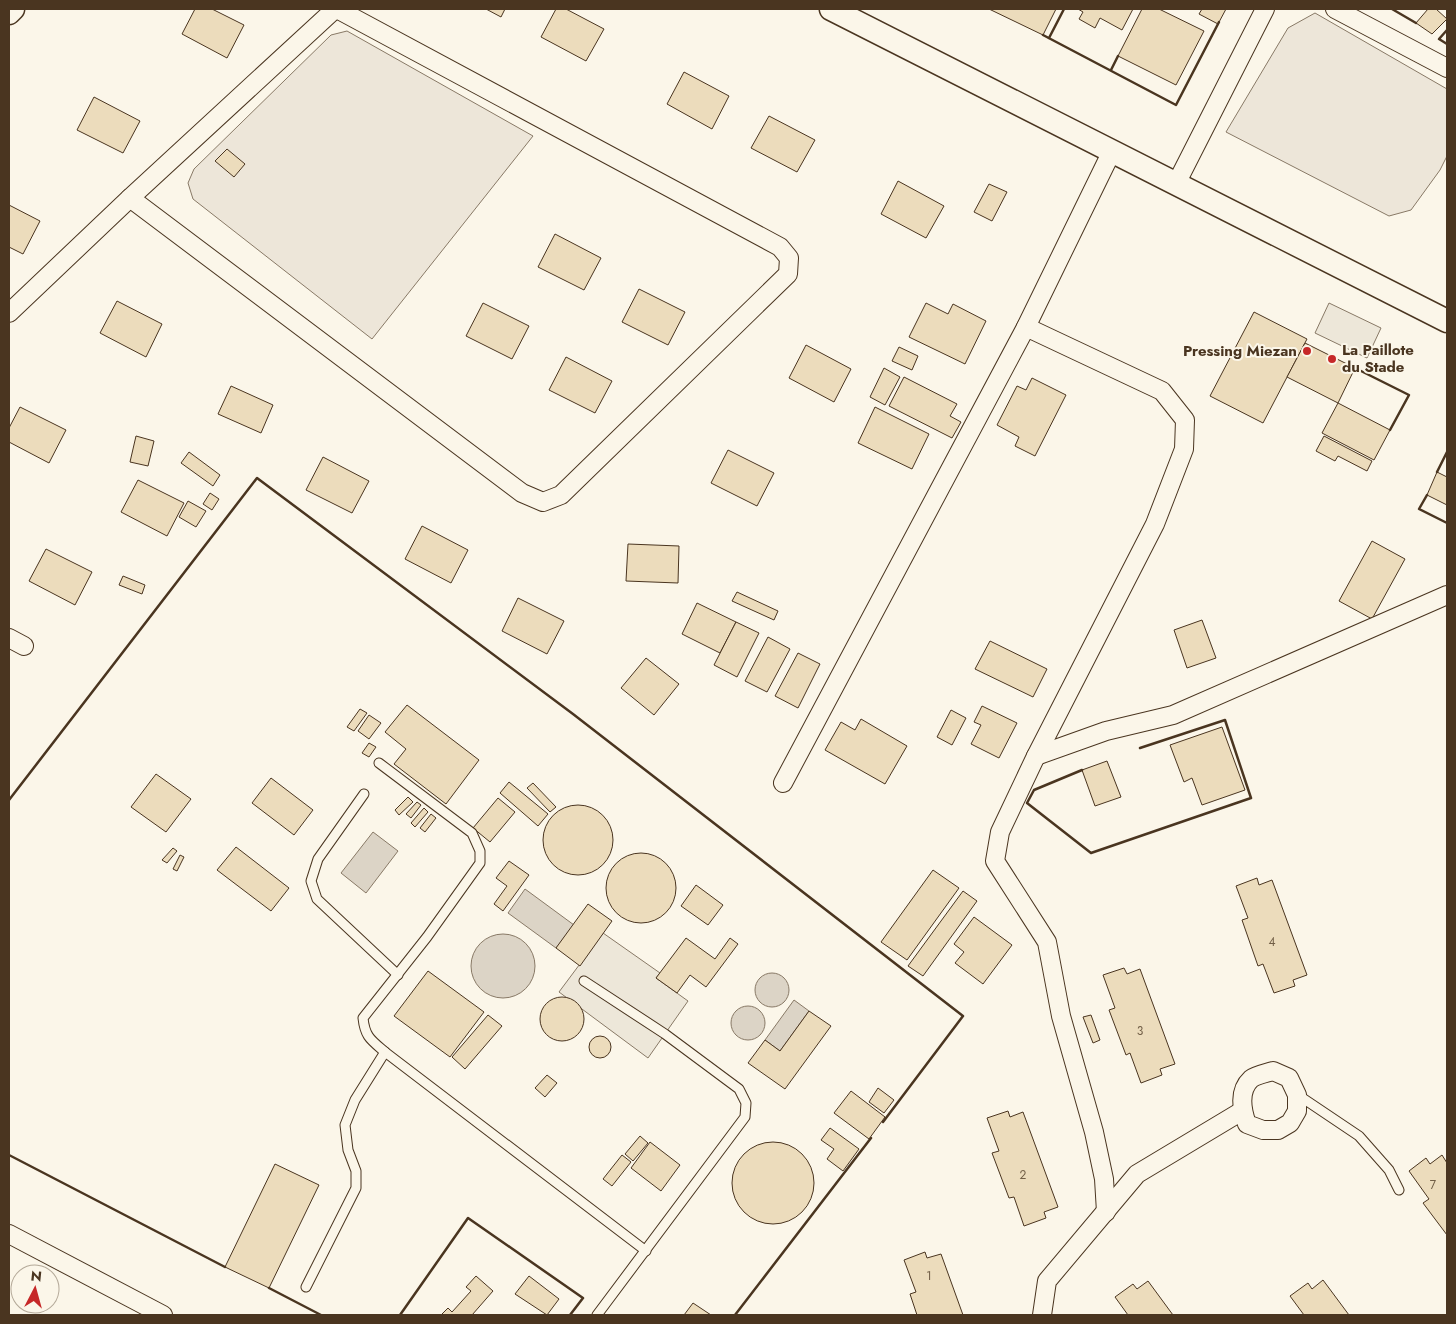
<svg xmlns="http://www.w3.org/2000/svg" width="1456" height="1324" font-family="Jost,sans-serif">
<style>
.green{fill:#ede6d9;stroke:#887966}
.parking{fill:#ede7d9;stroke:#887966}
.water{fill:#dcd4c6;stroke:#887966}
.building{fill:#ecdcbc;stroke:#4a3520}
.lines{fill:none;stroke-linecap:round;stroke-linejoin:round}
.service-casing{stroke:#4a3520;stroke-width:11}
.minor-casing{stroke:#4a3520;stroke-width:20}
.tertiary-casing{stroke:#4a3520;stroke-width:25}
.service{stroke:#fbf6e9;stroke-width:9}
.minor{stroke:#fbf6e9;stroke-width:18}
.tertiary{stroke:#fbf6e9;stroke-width:22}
.wall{stroke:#4a3520;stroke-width:2.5}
.poi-dot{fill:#c62828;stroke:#fbf6e9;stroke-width:2}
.labels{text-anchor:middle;stroke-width:4;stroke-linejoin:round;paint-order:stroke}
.number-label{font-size:12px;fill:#725f47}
.poi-label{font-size:15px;font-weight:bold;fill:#4a3520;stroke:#fbf6e9;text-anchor:start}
</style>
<rect width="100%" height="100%" fill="#fbf6e9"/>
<!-- green -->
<g class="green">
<polygon points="1315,13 1447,89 1447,156 1440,170 1411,210 1389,216 1226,132 1288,28"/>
<polygon points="347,31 533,136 372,339 193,199 188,183 194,169 331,35"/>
</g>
<!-- parking -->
<g class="parking">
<polygon points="1329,303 1381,328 1367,358 1315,333"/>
<polygon points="603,933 660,973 656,978 688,1001 648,1058 559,992"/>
</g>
<!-- water -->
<g class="water">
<polygon points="373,832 398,851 366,893 341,873"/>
<polygon points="525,889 574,925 556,948 508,913"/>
<circle cx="503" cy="966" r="32"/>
<circle cx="772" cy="990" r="17"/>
<polygon points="794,1000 809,1011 780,1051 765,1040"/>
<circle cx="748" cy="1023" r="17"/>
</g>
<!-- building -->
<g class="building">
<polygon points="195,9 212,9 244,25 227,58 182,34"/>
<polygon points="486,9 505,9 501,17"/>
<polygon points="556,9 566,9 604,29 586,61 541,37"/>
<polygon points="989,9 1056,9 1043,35"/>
<polygon points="1078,9 1133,9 1122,30 1100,18 1095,28 1079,19 1083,12"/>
<polygon points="1142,9 1159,9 1204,31 1176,85 1118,56"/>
<polygon points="1202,9 1226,9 1218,24 1199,14"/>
<polygon points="1428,9 1436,9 1447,19 1432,34 1416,23"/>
<polygon points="684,72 729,96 712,129 667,104"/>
<polygon points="94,97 140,121 123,153 77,130"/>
<polygon points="769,116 815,140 797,172 751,148"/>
<polygon points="227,149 245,164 234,177 215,161"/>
<polygon points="898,181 944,206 926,238 881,214"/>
<polygon points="989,184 1007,192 992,221 974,212"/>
<polygon points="9,205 40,221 23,254 9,247"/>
<polygon points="555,234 601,258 584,290 538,267"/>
<polygon points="639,289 685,312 668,345 622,322"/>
<polygon points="117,301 162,324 146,357 100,333"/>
<polygon points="483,303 529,326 512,359 466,336"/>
<polygon points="926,303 948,314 953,304 986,321 965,364 909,337"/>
<polygon points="1254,312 1307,339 1263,423 1210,396"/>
<polygon points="1305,343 1355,368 1338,403 1287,377"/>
<polygon points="806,345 851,369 834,402 789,378"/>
<polygon points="899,347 918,356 912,370 892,361"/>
<polygon points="566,357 612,381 595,413 549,390"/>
<polygon points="884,368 900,377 885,405 870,397"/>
<polygon points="904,377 957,404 950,416 961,422 952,438 889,406"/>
<polygon points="1032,378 1066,395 1035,456 1015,446 1019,437 997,425 1017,386 1026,390"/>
<polygon points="231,386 273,405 261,433 218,414"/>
<polygon points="1338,403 1390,430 1374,460 1322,433"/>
<polygon points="20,407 66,430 49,463 9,442 9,428"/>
<polygon points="875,407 929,434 912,469 858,443"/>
<polygon points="136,436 154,441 148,466 130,462"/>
<polygon points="1324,436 1372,461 1367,471 1338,456 1335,461 1316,451"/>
<polygon points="728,450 774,473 757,506 711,483"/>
<polygon points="189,452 220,475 213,486 181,463"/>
<polygon points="323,457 369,481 352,513 306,490"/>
<polygon points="1437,472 1447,477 1447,505 1427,495"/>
<polygon points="138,480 184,503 167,536 121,512"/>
<polygon points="210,493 219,499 212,510 203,504"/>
<polygon points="188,501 206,511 196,527 179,517"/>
<polygon points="422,526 468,550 451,583 405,559"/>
<polygon points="1372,541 1405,559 1372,619 1339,601"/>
<polygon points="628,544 679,546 678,583 626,581"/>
<polygon points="46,549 92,572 75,605 29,581"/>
<polygon points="123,576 145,585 142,594 119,585"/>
<polygon points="737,592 778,611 774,620 732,601"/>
<polygon points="518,598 564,621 547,654 502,631"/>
<polygon points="697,603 736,622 720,653 682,634"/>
<polygon points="1202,620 1216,658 1187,668 1174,630"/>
<polygon points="736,622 759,633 737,677 714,665"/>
<polygon points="768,637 790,649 767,692 745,681"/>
<polygon points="990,641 1047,669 1033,697 975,669"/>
<polygon points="798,653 820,664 798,708 775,696"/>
<polygon points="646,658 679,684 654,715 621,688"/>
<polygon points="407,705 479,760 446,804 394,764 406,749 385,732"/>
<polygon points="982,706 1017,723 999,758 971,744 981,725 974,722"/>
<polygon points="360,709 367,713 354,731 347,727"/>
<polygon points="951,710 966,718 952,745 937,737"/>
<polygon points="369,715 381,723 369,739 358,731"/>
<polygon points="861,719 907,746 885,784 825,750 841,722 855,730"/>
<polygon points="1222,727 1245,790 1202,805 1192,778 1184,782 1170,745"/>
<polygon points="369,743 376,747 369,757 362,753"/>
<polygon points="1107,761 1121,797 1095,806 1082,770"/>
<polygon points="156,774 191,799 166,832 131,807"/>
<polygon points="271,778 313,810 294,835 252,803"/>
<polygon points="509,782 548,814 538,826 500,793"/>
<polygon points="533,783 556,807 550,812 527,788"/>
<polygon points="408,797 413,802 399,815 395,810"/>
<polygon points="498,798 515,812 490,842 473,828"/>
<polygon points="417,802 421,805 411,818 406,814"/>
<circle cx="578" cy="840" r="35"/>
<polygon points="424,808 428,812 415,827 411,823"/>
<polygon points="431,814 436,818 425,832 420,828"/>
<polygon points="236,847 289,888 271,911 217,870"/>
<polygon points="173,848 177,851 167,863 162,860"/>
<circle cx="641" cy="888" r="35"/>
<polygon points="180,855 184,857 177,871 173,869"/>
<polygon points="509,861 529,875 503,911 494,904 507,886 496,878"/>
<polygon points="933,870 959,888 907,960 881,942"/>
<polygon points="1257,878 1259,885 1272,880 1307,975 1293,980 1295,986 1274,993 1263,964 1258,966 1242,920 1248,918 1236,886"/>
<polygon points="696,885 723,905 708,925 681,906"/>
<polygon points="963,891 977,901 923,976 908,966"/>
<polygon points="588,904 612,921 580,966 556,948"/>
<polygon points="974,917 1012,945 983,984 955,963 964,952 954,944"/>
<polygon points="686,938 715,959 730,938 738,944 706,987 690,975 677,993 656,978"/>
<polygon points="1124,968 1127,974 1140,969 1175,1064 1160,1069 1162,1075 1141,1083 1130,1053 1126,1055 1109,1010 1115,1008 1103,975"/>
<polygon points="428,971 484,1012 450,1057 394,1016"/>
<circle cx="562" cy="1019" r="22"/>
<polygon points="809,1011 831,1026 785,1089 748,1063 765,1040 780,1051"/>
<polygon points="488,1015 502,1026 465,1069 452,1057"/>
<polygon points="1091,1015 1100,1040 1093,1043 1083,1017"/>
<circle cx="600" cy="1047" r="11"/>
<polygon points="547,1075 557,1083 545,1097 535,1088"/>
<polygon points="878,1088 894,1100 884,1113 869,1102"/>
<polygon points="851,1091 885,1117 869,1139 834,1113"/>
<polygon points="1008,1111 1010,1117 1023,1112 1058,1207 1044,1212 1046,1218 1024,1226 1014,1197 1009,1198 992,1153 999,1151 987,1118"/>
<polygon points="830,1128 859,1149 843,1171 827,1159 834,1149 821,1140"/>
<polygon points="640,1136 648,1143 633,1161 625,1154"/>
<polygon points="650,1142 680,1165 661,1191 631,1168"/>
<circle cx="773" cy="1183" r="41"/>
<polygon points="622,1155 631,1162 612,1186 603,1179"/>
<polygon points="1442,1155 1447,1163 1447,1235 1423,1203 1429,1199 1409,1171 1426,1158 1430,1164"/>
<polygon points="275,1164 319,1185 269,1288 225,1267"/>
<polygon points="925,1252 927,1258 941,1254 963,1315 917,1315 910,1294 916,1292 904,1260"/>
<polygon points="476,1276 493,1291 472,1315 441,1315 448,1308 452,1312 471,1291 466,1287"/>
<polygon points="529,1276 559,1299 547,1315 515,1294"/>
<polygon points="1323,1280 1349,1315 1304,1315 1290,1296 1308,1283 1312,1289"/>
<polygon points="1148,1281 1173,1315 1128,1315 1115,1297 1133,1284 1137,1289"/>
<polygon points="693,1303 711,1315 684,1315"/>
</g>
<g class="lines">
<!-- service casing -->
<g class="service-casing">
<g id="service">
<path d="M379,763L472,833L480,851V863L427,937L363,1018C365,1037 371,1040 385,1052L646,1251"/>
<polyline points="364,794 318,859 311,881 317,899 398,975"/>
<polyline points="584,981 665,1034 739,1089 746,1103 745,1117 597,1315"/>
<polyline points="1298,1095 1359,1136 1389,1170 1399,1190"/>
<polyline points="306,1287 356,1188 356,1171 348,1150 345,1125 355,1100 385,1052"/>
</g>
</g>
<!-- minor casing -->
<g class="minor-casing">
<g id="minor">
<polyline points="1335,9 1447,68"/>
<polyline points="1176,184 1265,9"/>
<polyline points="130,198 522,493 543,502 561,495 788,274 789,258 780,247 337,9"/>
<polyline points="9,313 130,198 335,9"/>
<polyline points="1026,327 1162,391 1185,420 1184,449 1155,524 1036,756 1000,832 995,861 1047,942 1061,1016 1094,1132 1104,1179 1106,1212"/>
<polyline points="9,638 24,646"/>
<polyline points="1036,756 1106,731 1173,715 1447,595"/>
<polyline points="783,783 1026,327 1112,151"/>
<path d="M1273,1071L1289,1078L1297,1095V1111L1290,1123L1278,1130H1263L1247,1124C1242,1110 1238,1091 1251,1079C1256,1075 1267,1073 1273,1071Z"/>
<polyline points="9,1234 163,1315"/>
<polyline points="1042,1315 1047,1281 1137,1174 1242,1111"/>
</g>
</g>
<!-- tertiary casing -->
<g class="tertiary-casing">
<g id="tertiary">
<polyline points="831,9 1447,321"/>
<polyline points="9,13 13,9"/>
</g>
</g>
<!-- service -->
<use href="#service" class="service"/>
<!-- minor -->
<use href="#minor" class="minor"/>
<!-- tertiary -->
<use href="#tertiary" class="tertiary"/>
<!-- wall -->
<g class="wall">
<polyline points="1392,9 1416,23"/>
<polyline points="1447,30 1439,39 1447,44"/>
<polyline points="1043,35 1176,105 1219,22"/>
<polyline points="1049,38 1064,9"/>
<polyline points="1111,70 1118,56"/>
<polyline points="1355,368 1409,395 1390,430"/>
<polyline points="1437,472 1447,452"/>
<polyline points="1427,495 1419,509 1447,523"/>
<polyline points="1082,770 1034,790 1027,803 1091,853 1251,798 1225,720 1140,748"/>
<polyline points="9,800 257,478 573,714 963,1016 883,1122"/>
<polyline points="9,1155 225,1267"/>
<polyline points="269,1288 321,1315"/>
<polyline points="400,1315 468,1218 583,1298 570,1315"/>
<polyline points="735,1315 871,1138"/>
</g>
</g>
<!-- markers -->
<g class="poi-dot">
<circle cx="1307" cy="351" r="5"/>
<circle cx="1332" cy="359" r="5"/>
</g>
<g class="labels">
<!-- number labels -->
<g class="number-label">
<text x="1272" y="946">4</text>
<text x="1140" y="1035">3</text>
<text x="1023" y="1179">2</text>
<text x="1433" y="1189">7</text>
<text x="929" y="1280">1</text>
</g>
<!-- poi labels -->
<g class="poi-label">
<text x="1342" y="355">La Paillote<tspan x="1342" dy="17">du Stade</tspan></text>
<text x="1297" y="356" text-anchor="end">Pressing Miezan</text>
</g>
</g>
<!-- border -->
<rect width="1456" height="1324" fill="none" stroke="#4a3520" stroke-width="20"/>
<!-- north arrow -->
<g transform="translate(35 1289) rotate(6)"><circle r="24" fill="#fbf6e9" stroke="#b4a999"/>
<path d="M0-4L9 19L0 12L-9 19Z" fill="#c62828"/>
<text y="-8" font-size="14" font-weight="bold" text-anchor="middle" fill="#4a3520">N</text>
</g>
</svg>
